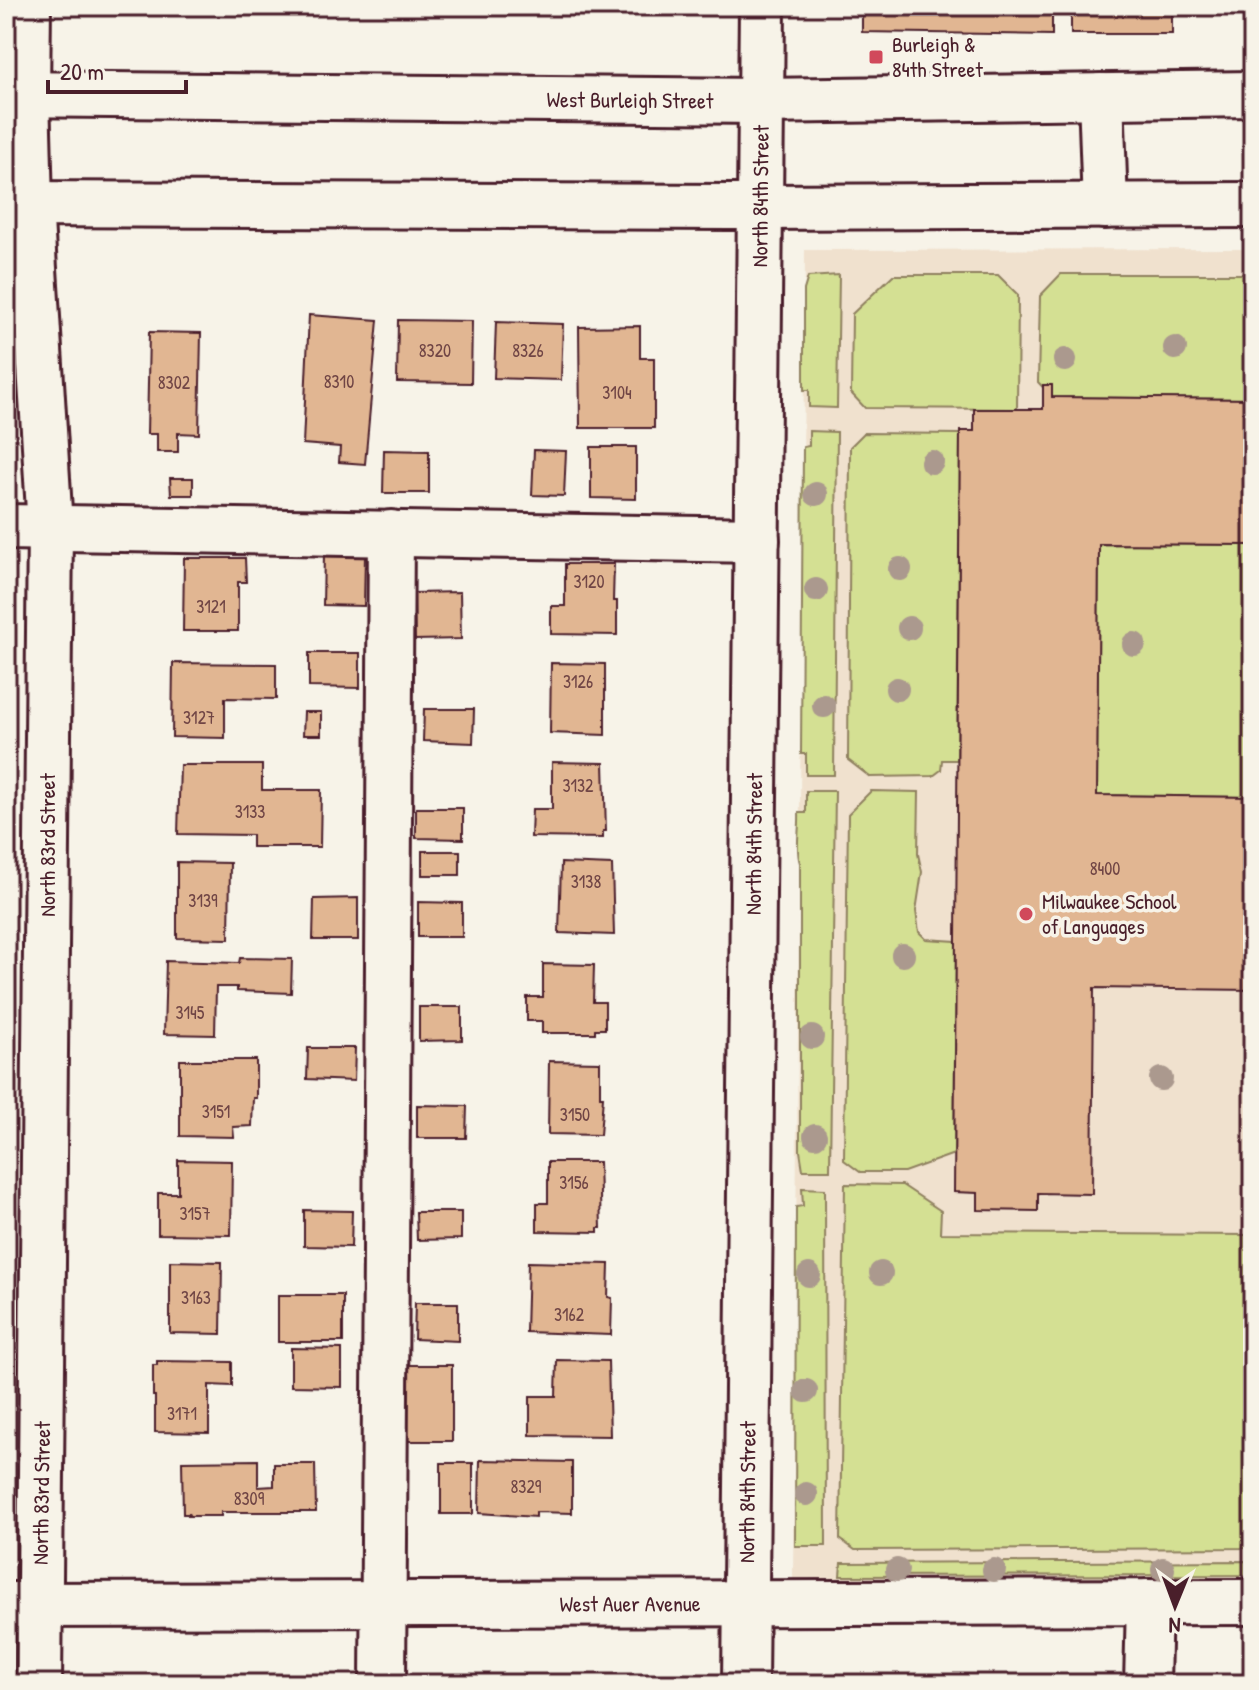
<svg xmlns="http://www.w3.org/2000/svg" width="1259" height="1690" font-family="'Patrick Hand',sans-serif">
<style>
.built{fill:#f0e1ce}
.green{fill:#d4e093;stroke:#8f805f;stroke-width:2}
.building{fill:#e1b692;stroke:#4a1f2b;stroke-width:2}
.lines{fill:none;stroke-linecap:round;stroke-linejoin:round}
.minor-casing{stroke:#4a1f2b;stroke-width:50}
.major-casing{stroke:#4a1f2b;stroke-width:50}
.minor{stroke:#f7f3e8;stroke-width:44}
.major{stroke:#f7f3e8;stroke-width:44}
.tree{fill:#ab998e}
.poi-dot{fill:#d1495b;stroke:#f7f3e8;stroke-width:3}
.labels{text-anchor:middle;stroke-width:7;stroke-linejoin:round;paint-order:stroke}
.number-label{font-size:18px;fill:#704545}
.poi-label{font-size:22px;fill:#4a1f2b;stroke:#f7f3e8;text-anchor:start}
.street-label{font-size:22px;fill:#4a1f2b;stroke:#f7f3e8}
</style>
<rect width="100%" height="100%" fill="#f7f3e8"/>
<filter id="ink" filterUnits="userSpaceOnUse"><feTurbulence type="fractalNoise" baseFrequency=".0125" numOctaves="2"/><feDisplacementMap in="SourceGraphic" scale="16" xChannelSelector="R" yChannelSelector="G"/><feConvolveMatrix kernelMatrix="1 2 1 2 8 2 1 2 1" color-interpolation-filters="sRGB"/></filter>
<g filter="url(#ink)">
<!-- built -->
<polygon class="built" points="1253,249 1253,1578 793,1579 805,250"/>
<!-- green -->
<g class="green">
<polygon points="1061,274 1253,274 1253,399 1052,397 1038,382 1040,296"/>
<polygon points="839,275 837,408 809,407 809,390 804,390 804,290 808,277"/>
<polygon points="893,275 998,275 1018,295 1017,409 865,408 851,393 852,314"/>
<polygon points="809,431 837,432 834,775 806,775 806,754 801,754 803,447 809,446"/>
<polygon points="864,433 960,434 957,760 942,760 941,770 933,776 870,777 848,760 850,447"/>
<polygon points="1099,544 1253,545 1253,797 1097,795"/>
<path d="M806,791H835L830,1170H803L800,1151V863C795,849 800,829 799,813H806Z"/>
<polygon points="871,791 919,792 918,854 922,872 916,911 919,932 926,939 956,941 954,1154 904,1172 860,1172 844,1160 848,814"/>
<polygon points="845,1184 902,1185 941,1211 940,1233 1253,1235 1253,1548 855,1550 840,1539"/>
<polygon points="802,1188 825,1189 826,1546 795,1546 796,1207 803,1206"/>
<polygon points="1253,1561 1253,1575 840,1576 841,1563"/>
</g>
<!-- building -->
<g class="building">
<polygon points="862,6 1052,6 1052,35 862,32"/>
<rect x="1071" y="6" width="101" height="28"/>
<polygon points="309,315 378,320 365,464 339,462 340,447 303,444"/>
<polygon points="398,320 472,321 471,383 397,382"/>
<polygon points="496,322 563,324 561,380 494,378"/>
<polygon points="640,326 640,358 654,358 654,428 580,428 579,327"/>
<polygon points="149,332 201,333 199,434 178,433 178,452 157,452 157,434 147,434"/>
<polygon points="1043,385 1052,385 1052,397 1253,399 1253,545 1099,544 1097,795 1253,797 1253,990 1094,988 1092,1194 1038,1193 1038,1211 978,1210 978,1193 954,1192 960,431 974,431 974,409 1043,409"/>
<polygon points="591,447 636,447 636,499 591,498"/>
<polygon points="384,450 429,451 429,493 383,493"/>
<polygon points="534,450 566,451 564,496 532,495"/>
<polygon points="170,478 193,478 193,495 171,495"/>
<polygon points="324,554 365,555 364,606 323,605"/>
<polygon points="184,558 245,558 246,582 238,582 238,631 183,631"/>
<polygon points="565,564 614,564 613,601 617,601 617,635 551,634 551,606 565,606"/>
<polygon points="460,592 461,639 415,640 414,593"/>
<polygon points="309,653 360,653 360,688 309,687"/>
<polygon points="173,663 276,664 276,699 225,698 225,738 172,737"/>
<polygon points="551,663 605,664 605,735 550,733"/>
<polygon points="424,709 474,709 473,743 423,741"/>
<polygon points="304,712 321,712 321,735 303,735"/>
<polygon points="552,762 604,763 606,831 603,831 603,838 531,837 532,809 552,809"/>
<polygon points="180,765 262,765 262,790 321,790 320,847 252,847 252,835 178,834"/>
<polygon points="416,808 463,808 463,839 416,838"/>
<rect x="422" y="851" width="38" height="24"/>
<polygon points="177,862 230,863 229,939 177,938"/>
<polygon points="561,863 612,865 614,935 559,933"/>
<polygon points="358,898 358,940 313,940 314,899"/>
<polygon points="418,902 462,903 462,937 418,937"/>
<polygon points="240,958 292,959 291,993 237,991 237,987 216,987 215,1035 164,1034 166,961 239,963"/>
<polygon points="543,964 594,965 593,1002 605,1002 605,1029 595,1029 595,1033 542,1033 542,1021 527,1021 527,997 543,997"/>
<polygon points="419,1007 462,1007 462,1040 419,1041"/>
<polygon points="308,1048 355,1048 354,1081 307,1079"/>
<polygon points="180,1060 256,1060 256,1098 253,1098 252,1126 233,1127 234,1137 180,1136"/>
<polygon points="549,1061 600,1062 600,1097 603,1097 600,1135 548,1134"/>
<polygon points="417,1105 467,1106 466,1138 417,1138"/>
<polygon points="178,1160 232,1161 231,1235 158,1234 158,1193 178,1193"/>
<polygon points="548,1162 599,1162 601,1228 598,1228 598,1232 537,1231 537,1203 548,1203"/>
<polygon points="304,1210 352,1211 351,1247 304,1246"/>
<polygon points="416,1212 461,1212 461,1239 417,1240"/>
<polygon points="170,1261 222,1262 221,1334 170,1333"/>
<polygon points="528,1262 609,1264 608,1297 612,1298 611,1335 526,1332"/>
<rect x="278" y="1295" width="65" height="47"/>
<polygon points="415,1303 458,1303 458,1341 414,1339"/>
<polygon points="291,1348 342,1349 342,1387 291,1386"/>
<polygon points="557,1360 608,1361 610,1436 530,1435 530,1396 556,1396"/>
<polygon points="157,1361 232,1362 232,1386 209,1385 209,1433 155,1432 155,1396 153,1396 153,1365 157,1365"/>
<polygon points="407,1365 452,1365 452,1441 406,1441"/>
<polygon points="258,1460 258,1487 274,1486 274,1464 315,1464 316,1512 221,1512 221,1516 188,1516 189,1514 183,1514 182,1461"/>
<polygon points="480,1460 572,1462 572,1513 536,1512 536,1517 479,1513"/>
<rect x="441" y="1463" width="32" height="51"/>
</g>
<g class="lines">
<!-- minor casing -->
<g class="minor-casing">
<g id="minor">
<polyline points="28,6 27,94 30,204 50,527 39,1684"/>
<polyline points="6,527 757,540"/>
<path id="s1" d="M6,1605L1253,1602"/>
<polyline points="383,1684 391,533"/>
<path id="s2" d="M745,1684L762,6"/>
<polyline points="1147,1684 1149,1602"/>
</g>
</g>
<!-- major casing -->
<g class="major-casing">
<g id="major">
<path id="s3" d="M6,94L761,101L1253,94"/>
<polyline points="1101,96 1105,206"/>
<polyline points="6,204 731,207 1253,205"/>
</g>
</g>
<!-- minor -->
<use href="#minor" class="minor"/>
<!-- major -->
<use href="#major" class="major"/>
</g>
<!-- trees -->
<g class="tree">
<circle cx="1175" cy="348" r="12"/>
<circle cx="1065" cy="360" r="12"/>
<circle cx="932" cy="462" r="12"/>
<circle cx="816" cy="494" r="12"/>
<circle cx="900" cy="569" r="12"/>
<circle cx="816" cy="590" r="12"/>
<circle cx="909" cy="628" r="12"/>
<circle cx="1134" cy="644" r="12"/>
<circle cx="897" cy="689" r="12"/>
<circle cx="824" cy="706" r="12"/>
<circle cx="903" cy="955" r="12"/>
<circle cx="812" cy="1037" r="12"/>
<circle cx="1161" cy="1079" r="12"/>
<circle cx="815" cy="1136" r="12"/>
<circle cx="881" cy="1273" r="12"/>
<circle cx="809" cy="1275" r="12"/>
<circle cx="806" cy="1391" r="12"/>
<circle cx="806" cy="1494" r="12"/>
<circle cx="1163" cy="1569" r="12"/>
<circle cx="897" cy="1570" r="12"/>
<circle cx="994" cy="1570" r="12"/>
</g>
</g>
<!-- markers -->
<g class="poi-dot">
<rect x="868" y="49" width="16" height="16" rx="4"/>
<circle cx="1026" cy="914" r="8"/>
</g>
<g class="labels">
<!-- number labels -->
<g class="number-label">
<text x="435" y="357">8320</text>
<text x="528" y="357">8326</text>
<text x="339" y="388">8310</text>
<text x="174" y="389">8302</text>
<text x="617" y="399">3104</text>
<text x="589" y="588">3120</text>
<text x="211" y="613">3121</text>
<text x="578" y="688">3126</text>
<text x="199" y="724">3127</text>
<text x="578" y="792">3132</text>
<text x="250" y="818">3133</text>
<text x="1105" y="875">8400</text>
<text x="586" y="888">3138</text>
<text x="203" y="907">3139</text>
<text x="190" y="1019">3145</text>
<text x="216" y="1118">3151</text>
<text x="575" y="1121">3150</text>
<text x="574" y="1189">3156</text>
<text x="195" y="1220">3157</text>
<text x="196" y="1304">3163</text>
<text x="569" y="1321">3162</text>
<text x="182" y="1420">3171</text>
<text x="526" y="1493">8329</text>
<text x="249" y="1505">8309</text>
</g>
<!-- poi labels -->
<g class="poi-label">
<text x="892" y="52">Burleigh &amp;<tspan x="892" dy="25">84th Street</tspan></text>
<text x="1042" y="909">Milwaukee School<tspan x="1042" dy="25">of Languages</tspan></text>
</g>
<!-- street labels -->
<g class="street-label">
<text dy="8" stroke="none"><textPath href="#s3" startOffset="624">West Burleigh Street</textPath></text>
<text dy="8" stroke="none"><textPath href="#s2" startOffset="1488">North 84th Street</textPath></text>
<text transform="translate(47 845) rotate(-90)" y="8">North 83rd Street</text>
<text dy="8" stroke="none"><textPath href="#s2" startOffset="840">North 84th Street</textPath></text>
<text transform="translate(41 1493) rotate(-89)" y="8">North 83rd Street</text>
<text dy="8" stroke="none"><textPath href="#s2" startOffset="192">North 84th Street</textPath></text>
<text dy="8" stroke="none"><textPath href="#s1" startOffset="624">West Auer Avenue</textPath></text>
</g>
</g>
<!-- margin -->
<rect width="1259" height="1690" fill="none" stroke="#f7f3e8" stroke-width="32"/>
<rect x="16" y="16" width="1227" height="1658" fill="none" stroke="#4a1f2b" stroke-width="3" filter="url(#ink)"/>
<!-- north arrow -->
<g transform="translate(1175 1606) rotate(181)" stroke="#f7f3e8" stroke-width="6" paint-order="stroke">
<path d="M0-6L14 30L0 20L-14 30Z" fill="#4a1f2b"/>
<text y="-12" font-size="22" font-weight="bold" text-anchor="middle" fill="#4a1f2b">N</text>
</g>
<!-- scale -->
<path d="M48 80v12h138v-12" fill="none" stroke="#4a1f2b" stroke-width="4"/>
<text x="60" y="80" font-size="24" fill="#4a1f2b" stroke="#f7f3e8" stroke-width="6" paint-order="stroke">20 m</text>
</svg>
